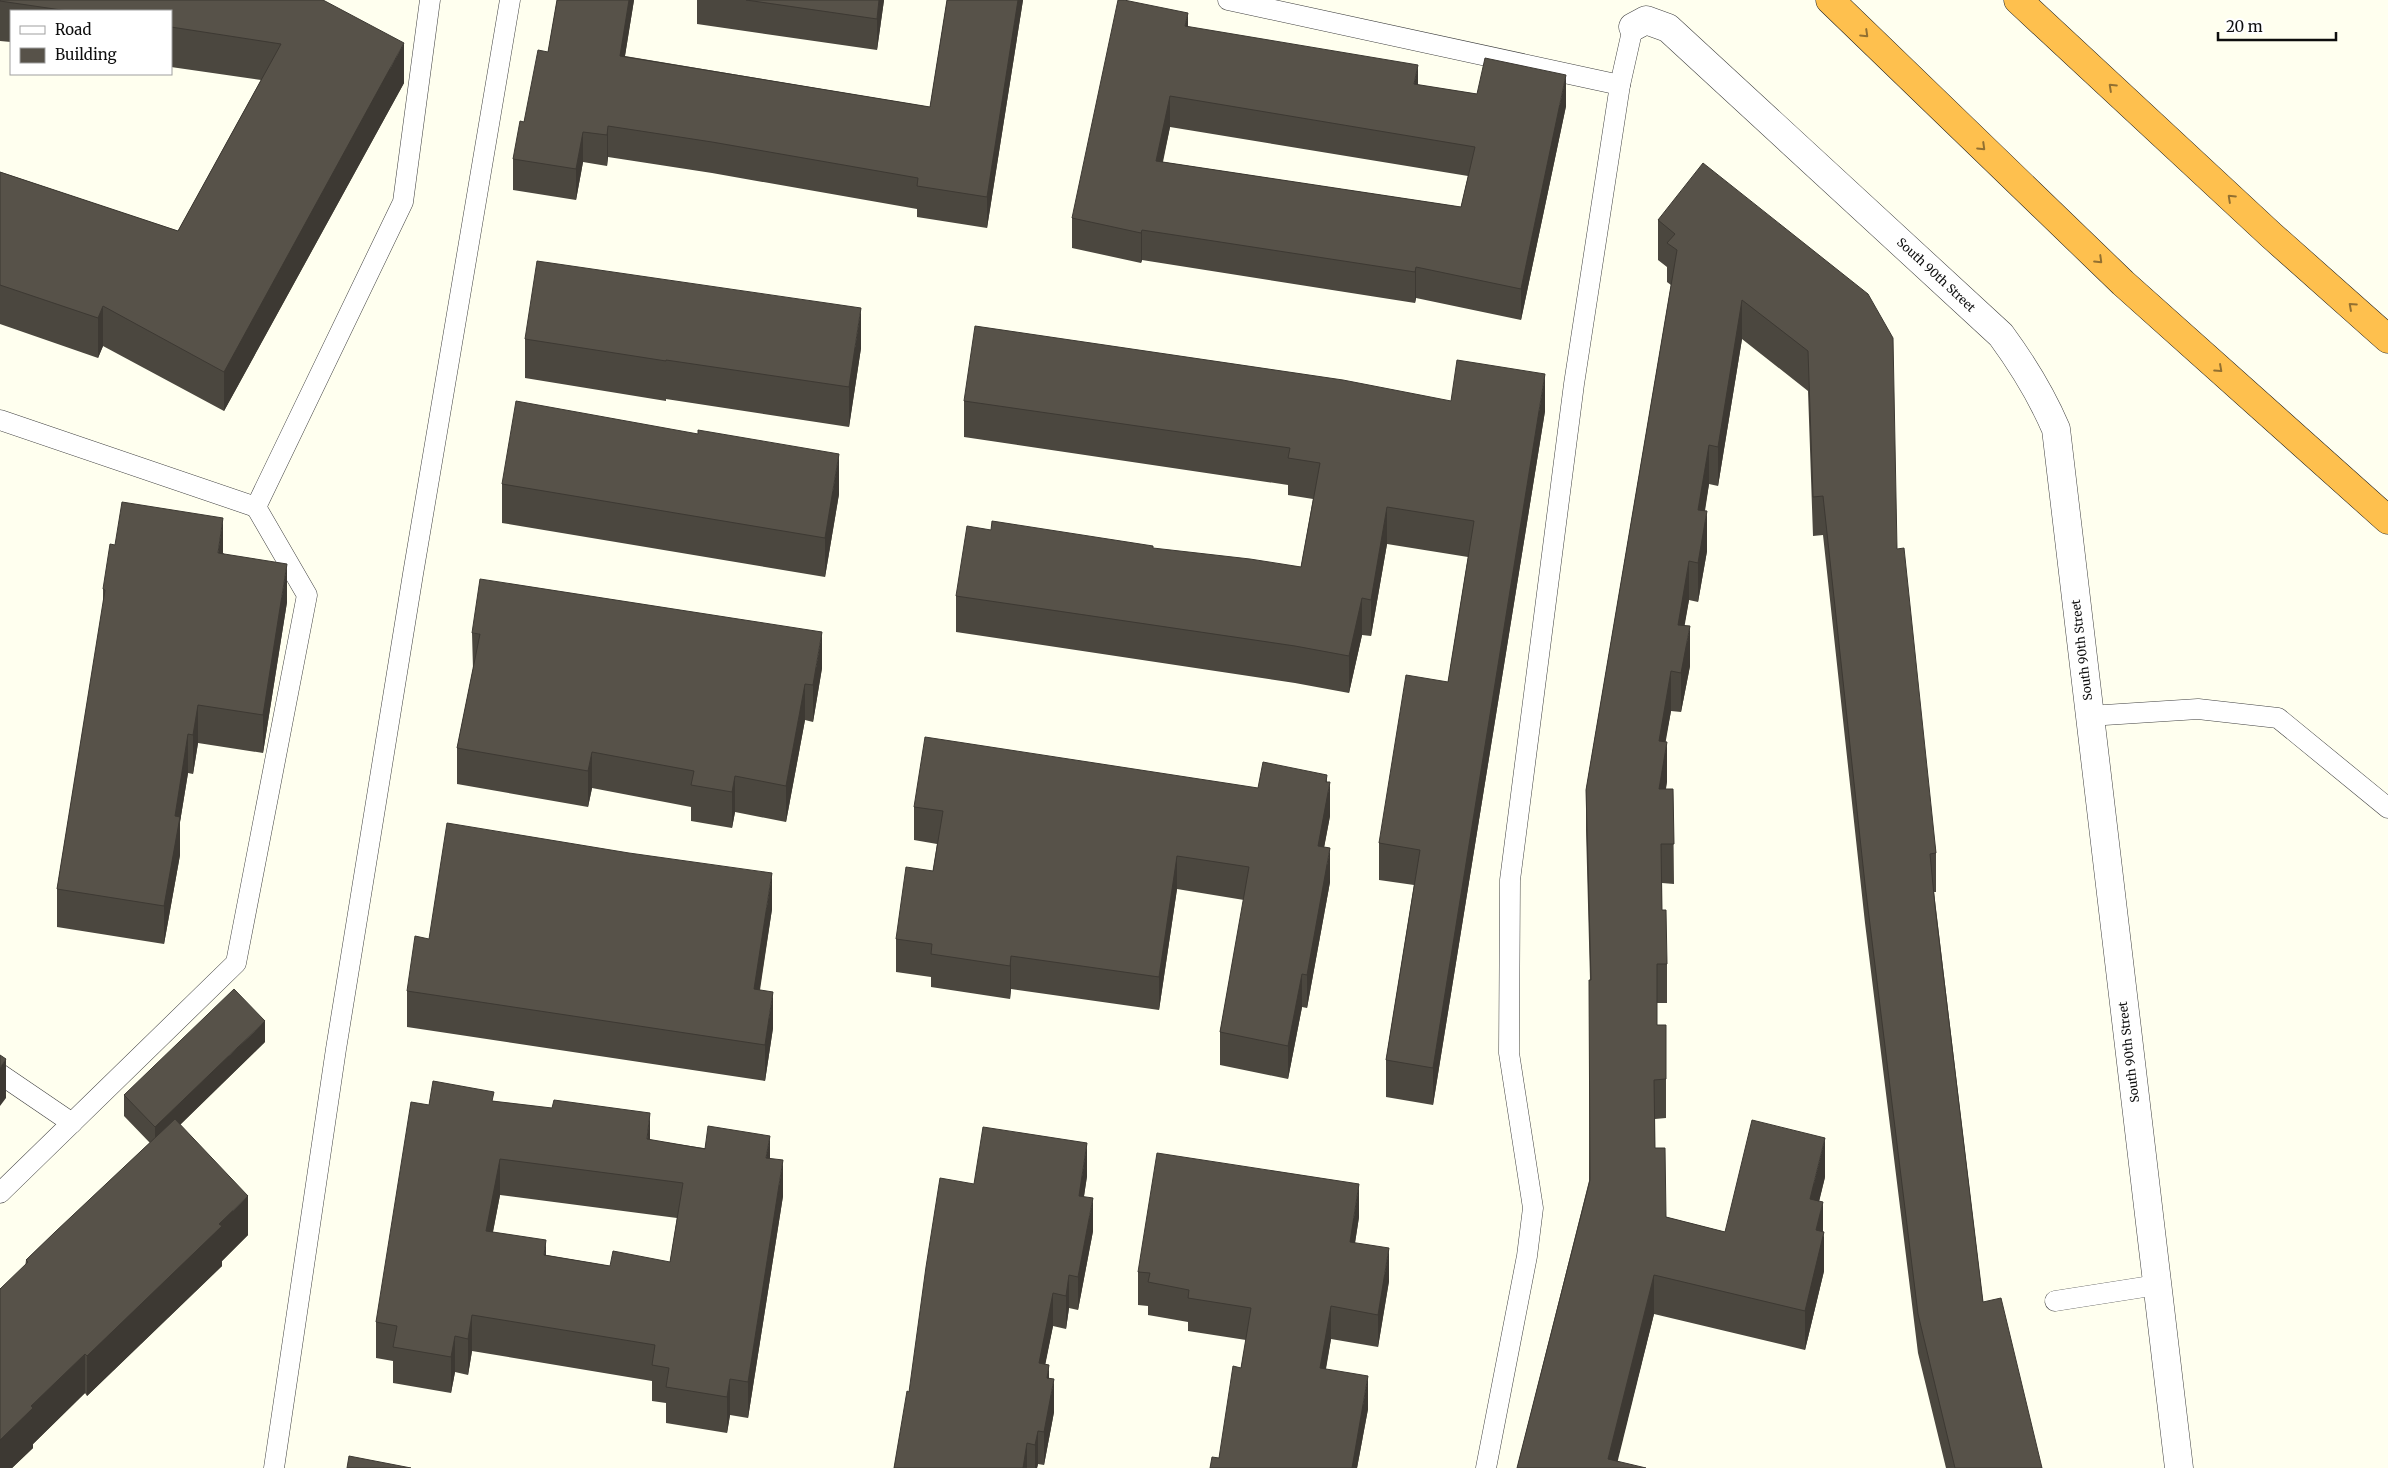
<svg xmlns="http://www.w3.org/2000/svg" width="2388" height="1468" font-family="Merriweather,serif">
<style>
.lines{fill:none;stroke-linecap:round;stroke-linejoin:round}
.service-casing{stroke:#414141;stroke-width:21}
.minor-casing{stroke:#414141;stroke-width:29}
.motorway-casing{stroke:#1f1f1f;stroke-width:29}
.service{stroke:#fff;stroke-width:20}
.minor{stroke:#fff;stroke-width:28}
.motorway{stroke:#fec04e;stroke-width:28}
.wall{fill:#4b473f;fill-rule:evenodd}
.shaded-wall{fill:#3d3933}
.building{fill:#575249;stroke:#3d3933;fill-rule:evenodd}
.oneway{stroke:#927031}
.labels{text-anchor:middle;stroke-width:5;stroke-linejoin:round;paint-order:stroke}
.street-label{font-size:12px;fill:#0e0e0e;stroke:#fff}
</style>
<rect width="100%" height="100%" fill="#ffffef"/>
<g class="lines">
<!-- service casing -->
<g class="service-casing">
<g id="service">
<polyline points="1228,0 1620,85"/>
<polyline points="0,420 256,507 403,202 430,0"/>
<polyline points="2089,716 2198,709 2278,718 2388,808"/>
<polyline points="0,1074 72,1123"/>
<polyline points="0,1193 236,963 307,595 256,507"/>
<polyline points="2055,1301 2157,1285"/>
<polyline points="274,1468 336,1049 413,574 510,0"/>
<polyline points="1486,1468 1527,1256 1533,1208 1509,1053 1510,880 1574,384 1620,85 1633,27"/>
</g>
</g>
<!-- minor casing -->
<g class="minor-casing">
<path id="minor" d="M1633,27L1646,20L1668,28L2001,335C2023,365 2041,394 2056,429L2179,1468"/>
</g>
<!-- motorway casing -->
<g class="motorway-casing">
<g id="motorway">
<polyline points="1830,0 2123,283 2388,520"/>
<polyline points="2018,0 2271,235 2388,339"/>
</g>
</g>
<!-- service -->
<use href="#service" class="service"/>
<!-- minor -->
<use href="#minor" class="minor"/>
<!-- motorway -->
<use href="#motorway" class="motorway"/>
</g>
<!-- wall -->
<g class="wall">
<polygon points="0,0 323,0 404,83 224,411 103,346 98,358 0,324 0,172 178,231 261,80 171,67 171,11 11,11 11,42 0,41"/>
<polygon points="557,0 634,0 625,56 930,107 947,0 1023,0 987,228 917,217 917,209 712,173 608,157 607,166 583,162 576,200 513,190 513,159 524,122 548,52"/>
<polygon points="697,0 884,0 877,50 697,24"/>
<path d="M1188,27L1418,85L1477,94L1566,106L1521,320L1416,298L1415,303L1142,260L1141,263L1072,248V218ZM1170,127L1468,176L1461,207L1163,162Z"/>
<polygon points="1658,220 1868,294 1897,549 1936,853 1936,892 1934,892 1983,1302 2042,1468 1946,1468 1918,1353 1865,923 1823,535 1813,536 1808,391 1742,339 1718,486 1709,484 1705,511 1707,551 1698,602 1689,600 1684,626 1690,666 1681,712 1671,711 1665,742 1667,781 1666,789 1673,789 1674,884 1662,883 1662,910 1667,964 1667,1003 1657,1003 1657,1025 1666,1025 1666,1118 1655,1119 1655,1148 1666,1217 1725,1232 1825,1177 1819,1201 1823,1231 1824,1271 1805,1350 1654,1314 1617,1461 1517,1468 1589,1181 1590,980 1586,830 1586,790 1671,285 1667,282 1667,267 1658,260"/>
<polygon points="525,339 861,348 849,427 666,399 666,401 525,378"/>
<polygon points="964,401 1451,401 1545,411 1433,1105 1386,1097 1386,1060 1414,885 1379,880 1379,843 1448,682 1468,557 1387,544 1371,636 1362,635 1349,693 1295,683 956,632 956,596 991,530 1301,567 1313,499 1288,495 1288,485 964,437"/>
<polygon points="698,434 839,494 825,577 502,523 502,484"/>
<polygon points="223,553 287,602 263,753 198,743 193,774 188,773 180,822 180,855 164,944 57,927 57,889 103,606 103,589"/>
<polygon points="472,633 822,668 813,722 805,720 786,822 735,812 732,828 691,821 691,807 592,788 588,807 457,784 457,748 473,669"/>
<polygon points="1327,782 1330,816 1324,847 1330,882 1307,1008 1302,1007 1288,1079 1220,1065 1220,1032 1244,900 1177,889 1159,1010 1011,989 1010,999 931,987 931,977 896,972 896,939 933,871 937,844 914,840 914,807 1258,788"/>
<polygon points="772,909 760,990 773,1028 765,1081 407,1027 407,991 429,939"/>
<polygon points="265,1042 180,1125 248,1235 222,1261 222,1266 87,1396 85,1393 33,1444 33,1448 12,1468 0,1468 26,1260 150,1143 124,1116 124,1095"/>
<path d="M494,1101L650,1140L770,1158L783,1196L748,1418L730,1415L727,1433L666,1423V1403L652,1401V1381L472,1351L468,1375L455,1372L451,1393L393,1383V1361L376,1358V1322L429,1105ZM500,1195L677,1218L670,1262L610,1266L546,1255L493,1232Z"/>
<polygon points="1087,1176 1084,1196 1093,1231 1078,1310 1069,1308 1066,1329 1053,1326 1045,1364 1049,1378 1054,1412 1044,1465 1038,1464 1037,1468 894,1468 909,1392 974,1184"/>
<polygon points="1359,1217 1355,1243 1389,1281 1378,1347 1331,1339 1326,1369 1368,1409 1357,1468 1210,1468 1219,1458 1241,1368 1246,1340 1188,1331 1188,1322 1148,1315 1148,1306 1138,1305 1138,1272"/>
</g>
<!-- shaded-wall -->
<g class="shaded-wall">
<polygon points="629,0 634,0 620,86 620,56"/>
<polygon points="879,0 884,0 877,50 877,19"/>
<polygon points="1018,0 1023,0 987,228 987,197"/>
<polygon points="1188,13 1188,44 1185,26"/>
<polygon points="404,43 404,83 224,411 224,372"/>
<polygon points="1418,65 1418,96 1414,84"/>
<polygon points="1566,75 1566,106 1521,320 1521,289"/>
<polygon points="1170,96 1170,127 1156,191 1156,161"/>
<polygon points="608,126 608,157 607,166 607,135"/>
<polygon points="583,132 583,162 576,200 576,169"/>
<polygon points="1142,230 1142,260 1141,263 1141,233"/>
<polygon points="1416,267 1416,298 1415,303 1415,272"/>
<polygon points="1742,300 1742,339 1718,486 1718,447"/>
<polygon points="103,306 103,346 98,358 98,318"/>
<polygon points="861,308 861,348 849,427 849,387"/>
<polygon points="1545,374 1545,411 1433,1105 1433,1068"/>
<polygon points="1709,445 1709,484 1698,549 1698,510"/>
<polygon points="839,454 839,494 825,577 825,538"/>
<polygon points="1387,507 1387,544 1371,636 1371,600"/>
<polygon points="1707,511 1707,551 1698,602 1698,563"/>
<polygon points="223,518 223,556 218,553"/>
<polygon points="1689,561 1689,600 1678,664 1678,625"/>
<polygon points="287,564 287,602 263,753 263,715"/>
<polygon points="1362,598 1362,635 1349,693 1349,656"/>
<polygon points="1690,626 1690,666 1681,712 1681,673"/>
<polygon points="822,632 822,668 813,722 813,685"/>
<polygon points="1671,671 1671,711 1659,780 1659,741"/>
<polygon points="805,684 805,720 786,822 786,786"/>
<polygon points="198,705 198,743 193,774 193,735"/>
<polygon points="188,734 188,773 180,822 180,855 164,944 164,906 175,816"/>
<polygon points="1667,742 1667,781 1659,828 1659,789"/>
<polygon points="592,752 592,788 588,807 588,771"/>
<polygon points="1327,775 1327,798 1330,782 1330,816 1318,880 1318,846"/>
<polygon points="735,776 735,812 732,828 732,792"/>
<polygon points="1330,848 1330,882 1307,1008 1307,975"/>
<polygon points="1177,856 1177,889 1159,1010 1159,977"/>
<polygon points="772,873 772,909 754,1025 754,989"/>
<polygon points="1011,956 1011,989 1010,999 1010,966"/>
<polygon points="1302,974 1302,1007 1288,1079 1288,1046"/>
<polygon points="773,992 773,1028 765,1081 765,1045"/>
<polygon points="265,1021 265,1042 155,1149 155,1127"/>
<polygon points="6,1059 6,1098 0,1106 0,1068"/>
<polygon points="650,1113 650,1149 647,1139"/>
<polygon points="770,1136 770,1173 766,1158"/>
<polygon points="1825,1138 1825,1177 1810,1239 1810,1199"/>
<polygon points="1087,1143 1087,1176 1079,1229 1079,1196"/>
<polygon points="500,1159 500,1195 486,1267 486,1231"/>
<polygon points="783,1160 783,1196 748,1418 748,1382"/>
<polygon points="1359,1184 1359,1217 1350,1274 1350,1242"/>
<polygon points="248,1196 248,1235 222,1261 222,1266 87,1396 87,1356 219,1224"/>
<polygon points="1093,1198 1093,1231 1078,1310 1078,1277"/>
<polygon points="1823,1202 1823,1237 1824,1232 1824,1271 1805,1350 1805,1311 1816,1230"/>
<polygon points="546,1240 546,1277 544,1255"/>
<polygon points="1389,1248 1389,1281 1378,1347 1378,1315"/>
<polygon points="1069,1275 1069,1308 1066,1329 1066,1296"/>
<polygon points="1654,1275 1654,1314 1616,1468 1608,1459"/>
<polygon points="1053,1293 1053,1326 1039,1396 1039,1363"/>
<polygon points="1331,1306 1331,1339 1320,1400 1320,1368"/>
<polygon points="472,1315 472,1351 468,1375 468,1339"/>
<polygon points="455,1336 455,1372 451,1393 451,1357"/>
<polygon points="85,1354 85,1393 33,1444 33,1448 12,1468 0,1468 0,1440 31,1406"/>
<polygon points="1049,1365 1049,1398 1047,1378"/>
<polygon points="1368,1376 1368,1409 1357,1468 1352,1468"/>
<polygon points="730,1379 730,1415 727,1433 727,1397"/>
<polygon points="1054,1379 1054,1412 1044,1465 1044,1432"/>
<polygon points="1038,1431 1038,1464 1037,1468 1035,1468 1035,1445"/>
<polygon points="1027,1443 1027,1468 1023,1468"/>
</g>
<!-- building -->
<g class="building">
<polygon points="0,0 323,0 404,43 224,372 103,306 98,318 0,285 0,172 178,231 281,44 171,27 171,11 68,11 0,1"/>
<polygon points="557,0 629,0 620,56 930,107 947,0 1018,0 987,197 917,186 918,178 712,142 608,126 607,135 583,132 576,169 513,159 520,121 524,122 538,50 548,52"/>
<polygon points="746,0 879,0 877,19"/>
<path d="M1118,0H1124L1188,13L1185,26L1418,65L1414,84L1477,94L1485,58L1566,75L1521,289L1416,267L1415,272L1142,230L1141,233L1072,218ZM1170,96L1475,147L1461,207L1156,161Z"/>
<polygon points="1703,163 1868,294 1893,338 1897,549 1904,548 1936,853 1930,854 1935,906 1983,1302 2001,1298 2042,1468 1955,1468 1918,1314 1865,884 1823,496 1813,497 1808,351 1742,300 1718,447 1709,445 1698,510 1707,511 1698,563 1689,561 1678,625 1690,626 1681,673 1671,671 1659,741 1667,742 1659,789 1673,789 1674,844 1661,844 1662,910 1666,910 1667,964 1657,964 1657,1025 1666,1025 1666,1079 1654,1080 1655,1148 1665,1148 1666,1217 1725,1232 1752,1120 1825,1138 1810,1199 1823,1202 1816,1230 1824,1232 1805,1311 1654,1275 1608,1459 1646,1468 1517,1468 1590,1180 1589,980 1591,980 1586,790 1677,250 1667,243 1675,234 1658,220"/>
<polygon points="537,261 861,308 849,387 666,360 666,361 525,339"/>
<polygon points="975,326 1343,380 1451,401 1457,360 1545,374 1433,1068 1386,1060 1420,850 1379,843 1406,675 1448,682 1474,521 1387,507 1371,600 1362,598 1349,656 1295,646 956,596 967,526 991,530 992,521 1153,546 1153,548 1250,559 1301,567 1320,463 1288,458 1290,448 964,401"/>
<polygon points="516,401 698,434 698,430 839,454 825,538 502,484"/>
<polygon points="122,502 223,518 218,553 287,564 263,715 198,705 193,735 188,734 175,816 180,817 164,906 57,889 105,590 103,589 110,544 115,545"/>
<polygon points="480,579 822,632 813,685 805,684 786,786 735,776 732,792 691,785 694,771 592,752 588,771 457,748 480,634 472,633"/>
<polygon points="925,737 1258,788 1263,762 1327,775 1326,782 1330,782 1318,846 1330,848 1307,975 1302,974 1288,1046 1220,1032 1249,867 1177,856 1159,977 1011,956 1010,966 931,954 932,944 896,939 906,867 933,871 943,811 914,807"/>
<polygon points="447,823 629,853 772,873 754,989 773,992 765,1045 407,991 415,936 429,939"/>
<polygon points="234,989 265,1021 155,1127 124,1095"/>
<polygon points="0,1055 6,1059 0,1068"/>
<path d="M433,1081L494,1092L492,1101L552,1108L554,1100L650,1113L647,1139L705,1149L708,1126L770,1136L766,1158L783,1160L748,1382L730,1379L727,1397L666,1387L669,1368L652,1365L655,1345L472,1315L468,1339L455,1336L451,1357L393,1347L397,1326L376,1322L411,1102L429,1105ZM500,1159L683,1183L670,1262L613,1251L610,1266L544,1255L546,1240L486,1231Z"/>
<polygon points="175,1119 248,1196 219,1224 222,1226 87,1356 85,1354 31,1406 33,1408 0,1440 0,1289 28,1262 26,1260 55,1232"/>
<polygon points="983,1127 1087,1143 1079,1196 1093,1198 1078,1277 1069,1275 1066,1296 1053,1293 1039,1363 1049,1365 1047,1378 1054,1379 1044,1432 1038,1431 1035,1445 1027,1443 1023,1468 894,1468 907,1391 909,1392 926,1267 940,1178 974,1184"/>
<polygon points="1157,1153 1359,1184 1350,1242 1389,1248 1378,1315 1331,1306 1320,1368 1368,1376 1352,1468 1210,1468 1212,1457 1219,1458 1233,1366 1241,1368 1251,1308 1188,1298 1189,1290 1148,1282 1150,1273 1138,1272"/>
<polygon points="349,1456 411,1468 347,1468"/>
</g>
<!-- one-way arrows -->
<defs><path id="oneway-chevron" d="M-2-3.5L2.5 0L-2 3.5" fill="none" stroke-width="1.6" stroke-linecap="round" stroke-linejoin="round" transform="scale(1.25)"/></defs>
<g class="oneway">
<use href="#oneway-chevron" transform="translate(1865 34) rotate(44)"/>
<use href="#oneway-chevron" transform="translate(2112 87) rotate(-137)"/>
<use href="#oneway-chevron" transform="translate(1982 147) rotate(44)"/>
<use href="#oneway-chevron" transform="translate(2231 198) rotate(-137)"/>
<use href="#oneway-chevron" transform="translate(2099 260) rotate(44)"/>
<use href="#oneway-chevron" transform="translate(2352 306) rotate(-138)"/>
<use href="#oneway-chevron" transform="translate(2219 369) rotate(42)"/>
</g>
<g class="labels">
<!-- street labels -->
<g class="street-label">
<text transform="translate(1936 275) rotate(43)" y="4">South 90th Street</text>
<text transform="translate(2082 650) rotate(-97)" y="4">South 90th Street</text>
<text transform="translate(2129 1052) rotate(-97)" y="4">South 90th Street</text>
</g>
</g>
<!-- legend -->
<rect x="10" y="10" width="162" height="65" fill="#ffffff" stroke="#9f9f9f"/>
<rect x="20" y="26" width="25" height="8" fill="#ffffff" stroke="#9f9f9f"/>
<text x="55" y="35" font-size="15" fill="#0e0e0e">Road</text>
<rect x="20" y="48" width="25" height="15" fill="#575249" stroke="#9f9f9f"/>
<text x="55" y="60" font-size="15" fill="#0e0e0e">Building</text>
<!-- scale -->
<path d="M2218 32v8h118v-8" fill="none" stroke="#0e0e0e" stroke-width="2.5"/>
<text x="2226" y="32" font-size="15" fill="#0e0e0e" stroke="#ffffff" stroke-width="4" paint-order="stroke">20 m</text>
</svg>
